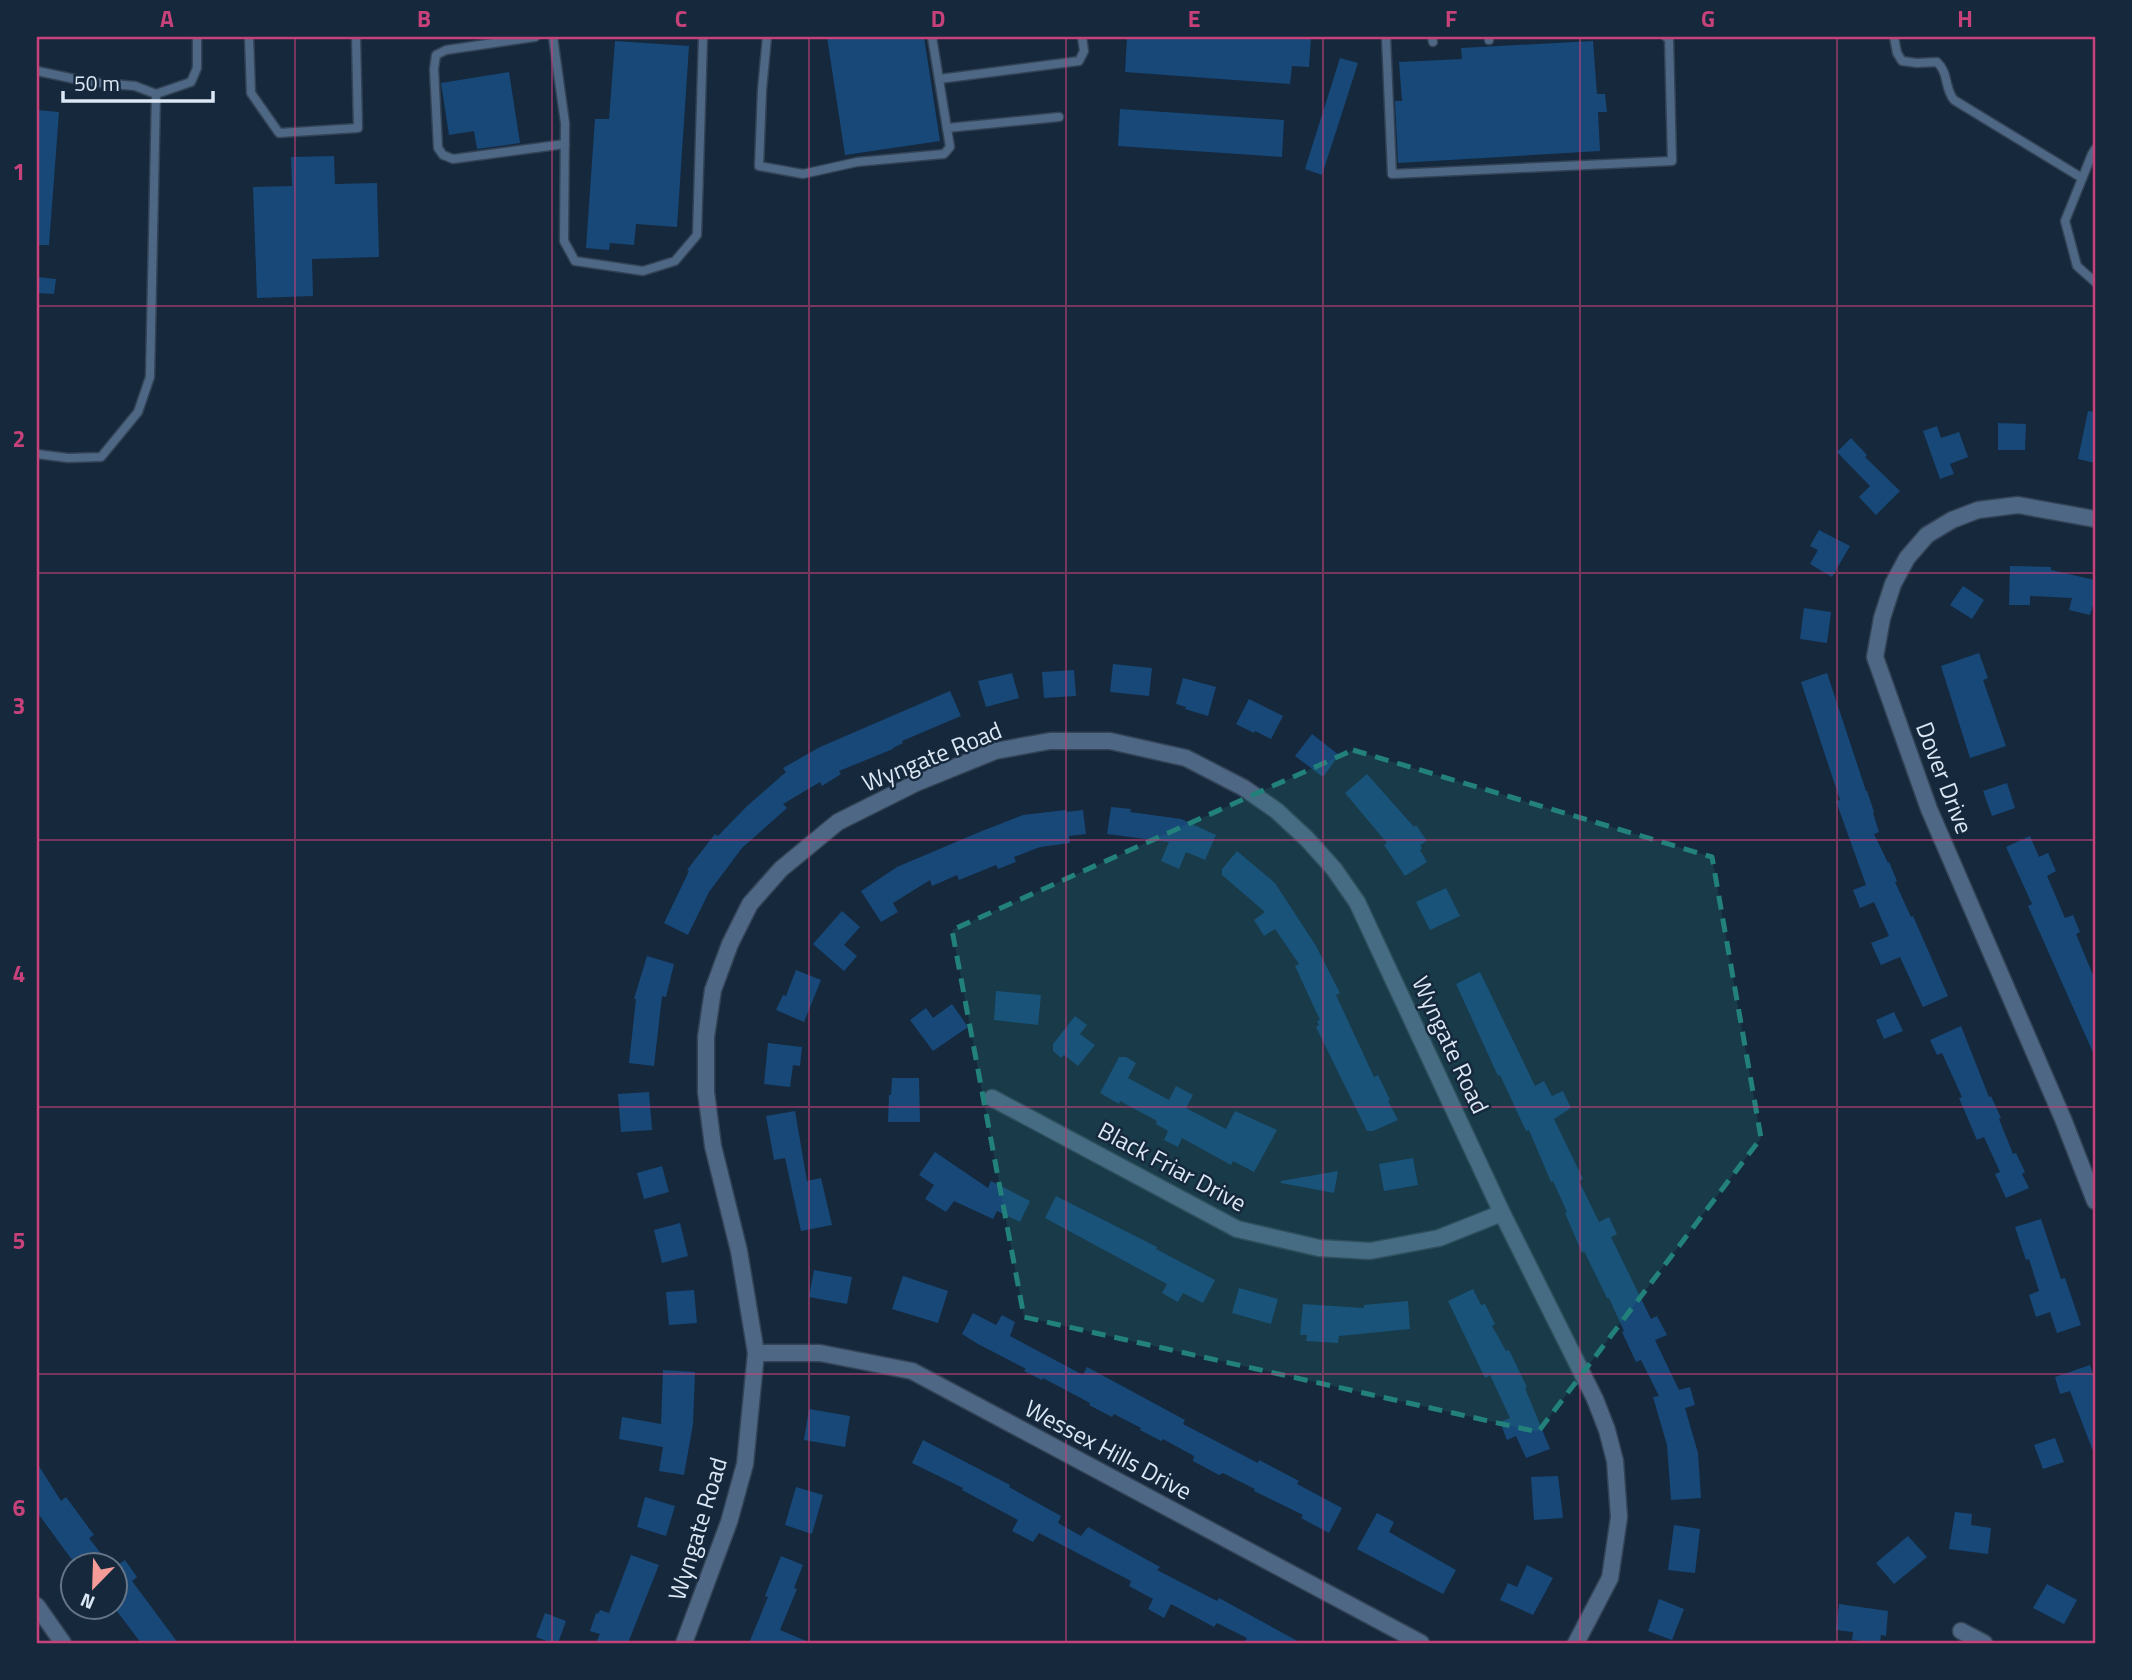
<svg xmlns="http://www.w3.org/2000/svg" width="2132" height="1680" font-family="'Titillium Web',sans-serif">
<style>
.building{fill:#174878}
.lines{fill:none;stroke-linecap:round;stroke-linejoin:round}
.service-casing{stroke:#324356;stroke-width:11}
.minor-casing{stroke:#324356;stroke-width:19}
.service{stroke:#4e6784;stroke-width:8}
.minor{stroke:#4e6784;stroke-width:16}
.marked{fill:#23817b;fill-opacity:0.2;stroke:#23817b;stroke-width:5;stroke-dasharray:14 9;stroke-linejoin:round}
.grid{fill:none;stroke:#c7417a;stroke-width:2;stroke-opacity:0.55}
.labels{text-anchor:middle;stroke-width:5;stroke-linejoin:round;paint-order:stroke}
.street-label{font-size:24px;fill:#dbe7f4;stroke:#16283c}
.neatline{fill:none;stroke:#c7417a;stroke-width:2.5}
.grid-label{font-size:23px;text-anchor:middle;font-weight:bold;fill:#c7417a}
</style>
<rect width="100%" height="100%" fill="#16283c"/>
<!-- building -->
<g class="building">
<polygon points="827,37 924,37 940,141 845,155"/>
<polygon points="1127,37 1311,37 1309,67 1292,66 1290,84 1125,72"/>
<polygon points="615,41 689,46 677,227 636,224 634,245 610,243 609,250 586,248 595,119 609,119"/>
<polygon points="1593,41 1597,94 1605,94 1607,112 1598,112 1600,151 1398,163 1395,101 1402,101 1399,62 1462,59 1461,48"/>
<polygon points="1340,58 1358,63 1322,175 1305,169"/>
<polygon points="509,72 520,143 477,149 474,131 449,135 441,83"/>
<polygon points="1120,109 1284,120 1282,157 1118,146"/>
<polygon points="37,110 59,112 49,245 37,245"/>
<polygon points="334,156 335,184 377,183 379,257 312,259 313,296 257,298 253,187 292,186 291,157"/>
<polygon points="37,277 56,279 54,294 37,293"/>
<polygon points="2088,411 2095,412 2095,463 2078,459"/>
<polygon points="1998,423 2026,424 2025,450 1998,450"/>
<polygon points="1937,426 1941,438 1959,432 1968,457 1950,464 1954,474 1940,479 1923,431"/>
<polygon points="1851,438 1867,455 1865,457 1900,491 1876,515 1859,497 1870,486 1837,452"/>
<polygon points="1819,530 1850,546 1832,577 1810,564 1818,550 1810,546"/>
<polygon points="2010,566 2051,567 2051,570 2095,580 2095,606 2093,605 2090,615 2069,610 2072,598 2030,596 2030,605 2009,605"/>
<polygon points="1963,586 1984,600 1972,619 1950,605"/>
<polygon points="1804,608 1831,612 1827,643 1800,639"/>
<polygon points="1979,653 1988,678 1983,680 2006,746 1970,758 1941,666"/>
<polygon points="1113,664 1152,668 1149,696 1110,692"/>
<polygon points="1074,670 1076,696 1044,698 1042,672"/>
<polygon points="1012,673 1019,698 986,707 978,681"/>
<polygon points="1827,673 1866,791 1867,791 1874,812 1873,813 1879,832 1874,834 1888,863 1889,862 1897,881 1895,882 1911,917 1913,916 1948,996 1923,1007 1900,957 1881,965 1871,943 1889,936 1874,902 1860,908 1853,890 1866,885 1836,801 1840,800 1801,682"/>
<polygon points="1183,678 1216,687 1208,716 1185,709 1186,707 1176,704"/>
<polygon points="950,691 961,716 902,741 903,743 893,748 893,749 839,771 841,774 822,786 820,782 783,804 787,808 742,848 709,892 688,935 664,923 689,871 687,870 715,834 718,836 747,806 786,772 783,768 820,747"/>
<polygon points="1249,699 1283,716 1271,739 1255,731 1254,733 1236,724"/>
<polygon points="1312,734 1339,755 1323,777 1295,756"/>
<polygon points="1367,774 1414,827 1416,825 1427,841 1420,845 1422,848 1420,850 1427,862 1405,876 1384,845 1387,843 1345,793"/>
<polygon points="2007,783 2015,808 1992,816 1983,791"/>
<polygon points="1111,807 1131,809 1130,812 1181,819 1216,835 1205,860 1186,852 1179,869 1161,861 1169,842 1107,834"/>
<polygon points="1066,810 1066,812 1083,810 1086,834 1069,836 1070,843 1040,847 1014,857 1016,862 998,869 996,865 959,880 957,875 932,886 930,880 893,903 898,912 881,922 861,891 897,867 982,831 1023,815"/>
<polygon points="2030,836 2039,857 2048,853 2056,871 2047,876 2065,918 2073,915 2080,932 2076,934 2095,980 2095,1057 2028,906 2032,904 2006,847"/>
<polygon points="1237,851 1275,883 1316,946 1340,993 1336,995 1374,1077 1378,1075 1390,1100 1388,1101 1398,1120 1373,1131 1367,1131 1316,1027 1319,1025 1317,1021 1320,1020 1295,966 1299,964 1275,929 1264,936 1254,920 1265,912 1222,875 1222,869"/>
<polygon points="1446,888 1460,916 1430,930 1416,902"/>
<polygon points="842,911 860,927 844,945 857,956 844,971 813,944"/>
<polygon points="647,956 674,964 666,997 662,996 654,1066 629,1063 636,999 634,999"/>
<polygon points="796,970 821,980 804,1022 776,1010 783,995 786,996"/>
<polygon points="1480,972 1535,1086 1544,1081 1552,1096 1563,1091 1571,1108 1554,1119 1583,1179 1579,1181 1599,1222 1609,1217 1617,1234 1611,1237 1651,1319 1657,1316 1667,1335 1655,1340 1679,1390 1690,1387 1695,1405 1685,1408 1698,1453 1701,1498 1671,1500 1667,1445 1653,1397 1659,1396 1641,1360 1636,1362 1622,1332 1624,1331 1609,1298 1607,1298 1584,1251 1582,1253 1565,1213 1567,1212 1553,1181 1551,1182 1529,1130 1526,1131 1500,1075 1498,1076 1456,984"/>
<polygon points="996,991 1041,995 1038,1025 994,1020"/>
<polygon points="952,1004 968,1027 933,1051 910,1020 926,1008 933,1018"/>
<polygon points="1894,1012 1903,1031 1884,1039 1876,1020"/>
<polygon points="1075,1016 1087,1025 1080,1034 1095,1045 1078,1066 1064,1055 1061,1058 1053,1051 1053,1044"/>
<polygon points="1961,1026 1989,1097 1991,1096 2001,1118 1999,1119 2013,1154 2016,1153 2025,1172 2022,1174 2029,1188 2006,1198 1995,1174 2000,1172 1984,1137 1977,1140 1959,1098 1962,1097 1942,1053 1937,1055 1930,1040"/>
<polygon points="768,1043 802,1047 800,1066 793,1065 790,1087 764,1084"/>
<polygon points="1119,1057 1126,1057 1136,1063 1128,1078 1169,1100 1176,1086 1193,1095 1186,1108 1226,1129 1235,1111 1277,1130 1254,1172 1233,1161 1231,1165 1182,1138 1178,1147 1164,1140 1168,1131 1156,1124 1157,1121 1120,1101 1119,1104 1100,1093"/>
<polygon points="892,1078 919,1078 920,1122 888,1122 889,1095 891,1095"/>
<polygon points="649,1092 652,1130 621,1132 618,1094"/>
<polygon points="795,1111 807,1181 821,1178 832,1225 801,1231 785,1158 774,1160 766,1116"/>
<polygon points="935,1152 988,1188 991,1181 1030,1201 1020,1222 997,1211 993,1219 954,1201 946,1212 925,1199 934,1185 919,1175"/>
<polygon points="1413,1158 1418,1185 1384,1191 1379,1164"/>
<polygon points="662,1166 669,1192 644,1199 637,1173"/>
<polygon points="1338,1171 1334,1193 1281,1183 1281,1181"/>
<polygon points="1056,1196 1157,1247 1156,1249 1215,1280 1203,1303 1183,1293 1178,1302 1162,1293 1167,1284 1045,1218"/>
<polygon points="2041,1219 2061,1279 2065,1278 2081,1325 2057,1333 2050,1312 2036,1317 2029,1295 2039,1291 2029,1259 2026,1260 2015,1227"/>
<polygon points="680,1223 688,1256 662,1263 654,1230"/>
<polygon points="814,1270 852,1277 847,1304 809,1297"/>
<polygon points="903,1276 948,1291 938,1323 892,1309"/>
<polygon points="1239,1288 1278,1299 1271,1324 1232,1313"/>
<polygon points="1473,1289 1481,1305 1485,1304 1495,1324 1492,1326 1506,1351 1509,1350 1527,1387 1525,1388 1550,1449 1526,1458 1516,1436 1507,1440 1500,1422 1510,1418 1490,1375 1485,1378 1448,1301"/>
<polygon points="694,1290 697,1323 669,1325 666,1292"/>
<polygon points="1408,1301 1410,1329 1339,1336 1338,1343 1306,1341 1307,1335 1300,1335 1303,1304 1364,1308 1364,1305"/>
<polygon points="973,1313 996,1325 1002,1315 1015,1322 1010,1336 1083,1375 1087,1367 1185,1420 1183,1424 1258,1463 1259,1460 1299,1481 1297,1484 1342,1508 1329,1533 1301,1518 1303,1515 1254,1491 1255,1489 1223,1473 1219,1475 1193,1461 1194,1456 1163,1439 1161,1441 1140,1430 1141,1428 1114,1414 1112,1417 1089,1405 1090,1403 1043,1378 1042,1380 1024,1371 1026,1369 978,1344 962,1334"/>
<polygon points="2090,1365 2095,1381 2095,1450 2093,1451 2070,1391 2060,1394 2055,1377"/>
<polygon points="663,1370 695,1372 693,1424 684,1475 659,1471 663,1447 619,1439 622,1417 661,1424"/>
<polygon points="809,1409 850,1416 845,1447 804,1440"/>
<polygon points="2055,1438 2064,1462 2043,1469 2034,1445"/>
<polygon points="923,1440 1010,1485 1009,1487 1061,1516 1058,1523 1081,1536 1088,1527 1160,1567 1157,1570 1217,1601 1219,1598 1301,1643 1244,1643 1247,1638 1217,1623 1214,1627 1171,1604 1164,1618 1148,1609 1153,1599 1129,1586 1131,1581 1039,1533 1033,1542 1012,1531 1018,1520 962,1490 963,1488 912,1463"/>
<polygon points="37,1463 61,1501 66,1497 94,1535 89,1538 109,1564 75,1564 37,1512"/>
<polygon points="1558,1476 1563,1518 1534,1520 1531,1477"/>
<polygon points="796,1487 823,1495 812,1534 785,1525"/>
<polygon points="645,1497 675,1506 666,1536 637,1527"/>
<polygon points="1955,1512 1972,1514 1971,1525 1991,1528 1988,1554 1949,1549"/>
<polygon points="1377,1513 1394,1522 1389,1532 1456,1570 1443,1594 1357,1549"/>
<polygon points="1674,1525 1700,1529 1695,1573 1668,1570"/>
<polygon points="1908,1536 1927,1557 1894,1584 1876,1563"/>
<polygon points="631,1555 659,1565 643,1605 628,1643 596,1643 600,1634 590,1631 596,1613 598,1614 600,1610 609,1613"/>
<polygon points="781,1556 803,1565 794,1588 797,1589 780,1630 811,1643 749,1643 768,1597 765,1596"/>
<polygon points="116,1560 119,1564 125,1560 137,1577 132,1581 178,1643 141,1643 116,1610"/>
<polygon points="1527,1565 1553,1578 1533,1615 1500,1600 1508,1583 1517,1587"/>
<polygon points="2047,1584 2077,1600 2064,1624 2033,1608"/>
<polygon points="1659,1599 1684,1609 1672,1640 1648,1631"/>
<polygon points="1839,1604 1888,1611 1886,1636 1881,1635 1880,1643 1852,1640 1853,1632 1836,1630"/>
<polygon points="545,1613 566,1621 558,1643 552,1643 536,1637"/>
</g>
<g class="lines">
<!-- service casing -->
<g class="service-casing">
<g id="service">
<polyline points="249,37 251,93 279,133 358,128 356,37"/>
<polyline points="535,37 446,50 436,55 434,69 438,148 443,155 453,159 565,144"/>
<polyline points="553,37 565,123 564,241 575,261 643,271 675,261 697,235 703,37"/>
<polyline points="767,37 762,90 759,166 803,174 857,162 944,154 950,147 932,37"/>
<polyline points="1386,37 1392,174 1672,161 1669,39 1666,37"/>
<polyline points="1432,37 1433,42"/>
<polyline points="1489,37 1489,40"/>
<path d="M1894,37L1897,53L1902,61L1917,63L1937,62C1949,73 1944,88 1954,100L2082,178"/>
<polyline points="37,71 89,82 135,86 156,94 191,82 197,68 197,37"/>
<polyline points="939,79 1079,61 1084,51 1082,37"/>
<polyline points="947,128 1059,117"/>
<polyline points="2095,149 2092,154 2065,221 2077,266 2095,282"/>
<polyline points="37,454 68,458 101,457 138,412 150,377 156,94"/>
</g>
</g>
<!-- minor casing -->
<g class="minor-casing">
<g id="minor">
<polyline points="2095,519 2018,505 1978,510 1952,520 1927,535 1907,558 1893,584 1882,618 1875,657 1929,809 2063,1119 2095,1201"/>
<polyline points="992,1098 1237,1229 1319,1248 1370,1251 1439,1238 1502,1213"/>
<polyline points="756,1353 820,1353 912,1371 1421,1643"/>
<polyline points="37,1606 63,1643"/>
<polyline points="1961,1631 1984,1643"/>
<polyline points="684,1643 729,1522 745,1464 756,1353 739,1251 713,1146 706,1092 706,1037 713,990 730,944 750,904 781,869 838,822 916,783 995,751 1050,741 1110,741 1186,758 1244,788 1277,811 1307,839 1334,869 1357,902 1502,1213 1595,1399 1607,1430 1615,1461 1619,1517 1610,1578 1576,1643"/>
</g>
</g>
<!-- service -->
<use href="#service" class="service"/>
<!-- minor -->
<use href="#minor" class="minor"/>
</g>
<!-- marked area -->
<path class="marked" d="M1353,750L1712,857L1761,1138L1538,1432L1024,1317L952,930Z"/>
<!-- grid -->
<path class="grid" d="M295,37V1643M552,37V1643M809,37V1643M1066,37V1643M1323,37V1643M1580,37V1643M1837,37V1643M37,306H2095M37,573H2095M37,840H2095M37,1107H2095M37,1374H2095"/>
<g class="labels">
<!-- street labels -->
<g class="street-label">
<text transform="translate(932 757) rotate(-22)" y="8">Wyngate Road</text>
<text transform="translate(1944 778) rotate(69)" y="8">Dover Drive</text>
<text transform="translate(1450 1045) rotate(65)" y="8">Wyngate Road</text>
<text transform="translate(1172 1167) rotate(28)" y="8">Black Friar Drive</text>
<text transform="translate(1108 1450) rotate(28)" y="8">Wessex Hills Drive</text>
<text transform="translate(698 1529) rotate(-73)" y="8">Wyngate Road</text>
</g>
</g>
<!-- border -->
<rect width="2132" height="1680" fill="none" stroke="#16283c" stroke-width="77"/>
<!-- north arrow -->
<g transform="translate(94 1586) rotate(203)"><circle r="33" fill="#16283c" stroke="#657486" stroke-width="2"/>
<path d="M0-5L12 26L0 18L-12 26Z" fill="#f59b98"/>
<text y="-10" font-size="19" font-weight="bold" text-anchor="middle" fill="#dbe7f4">N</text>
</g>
<!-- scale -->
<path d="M63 91v10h150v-10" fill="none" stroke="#dbe7f4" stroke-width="3.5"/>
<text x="74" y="91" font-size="21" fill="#dbe7f4" stroke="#16283c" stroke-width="5" paint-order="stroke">50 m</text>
<rect x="38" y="38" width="2056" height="1604" class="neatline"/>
<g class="grid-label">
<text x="167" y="27">A</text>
<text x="424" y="27">B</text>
<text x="681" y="27">C</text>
<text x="938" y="27">D</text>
<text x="1194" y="27">E</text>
<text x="1451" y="27">F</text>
<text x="1708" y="27">G</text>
<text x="1965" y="27">H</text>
<text x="19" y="180">1</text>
<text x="19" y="447">2</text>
<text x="19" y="714">3</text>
<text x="19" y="982">4</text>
<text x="19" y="1249">5</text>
<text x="19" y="1516">6</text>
</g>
</svg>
